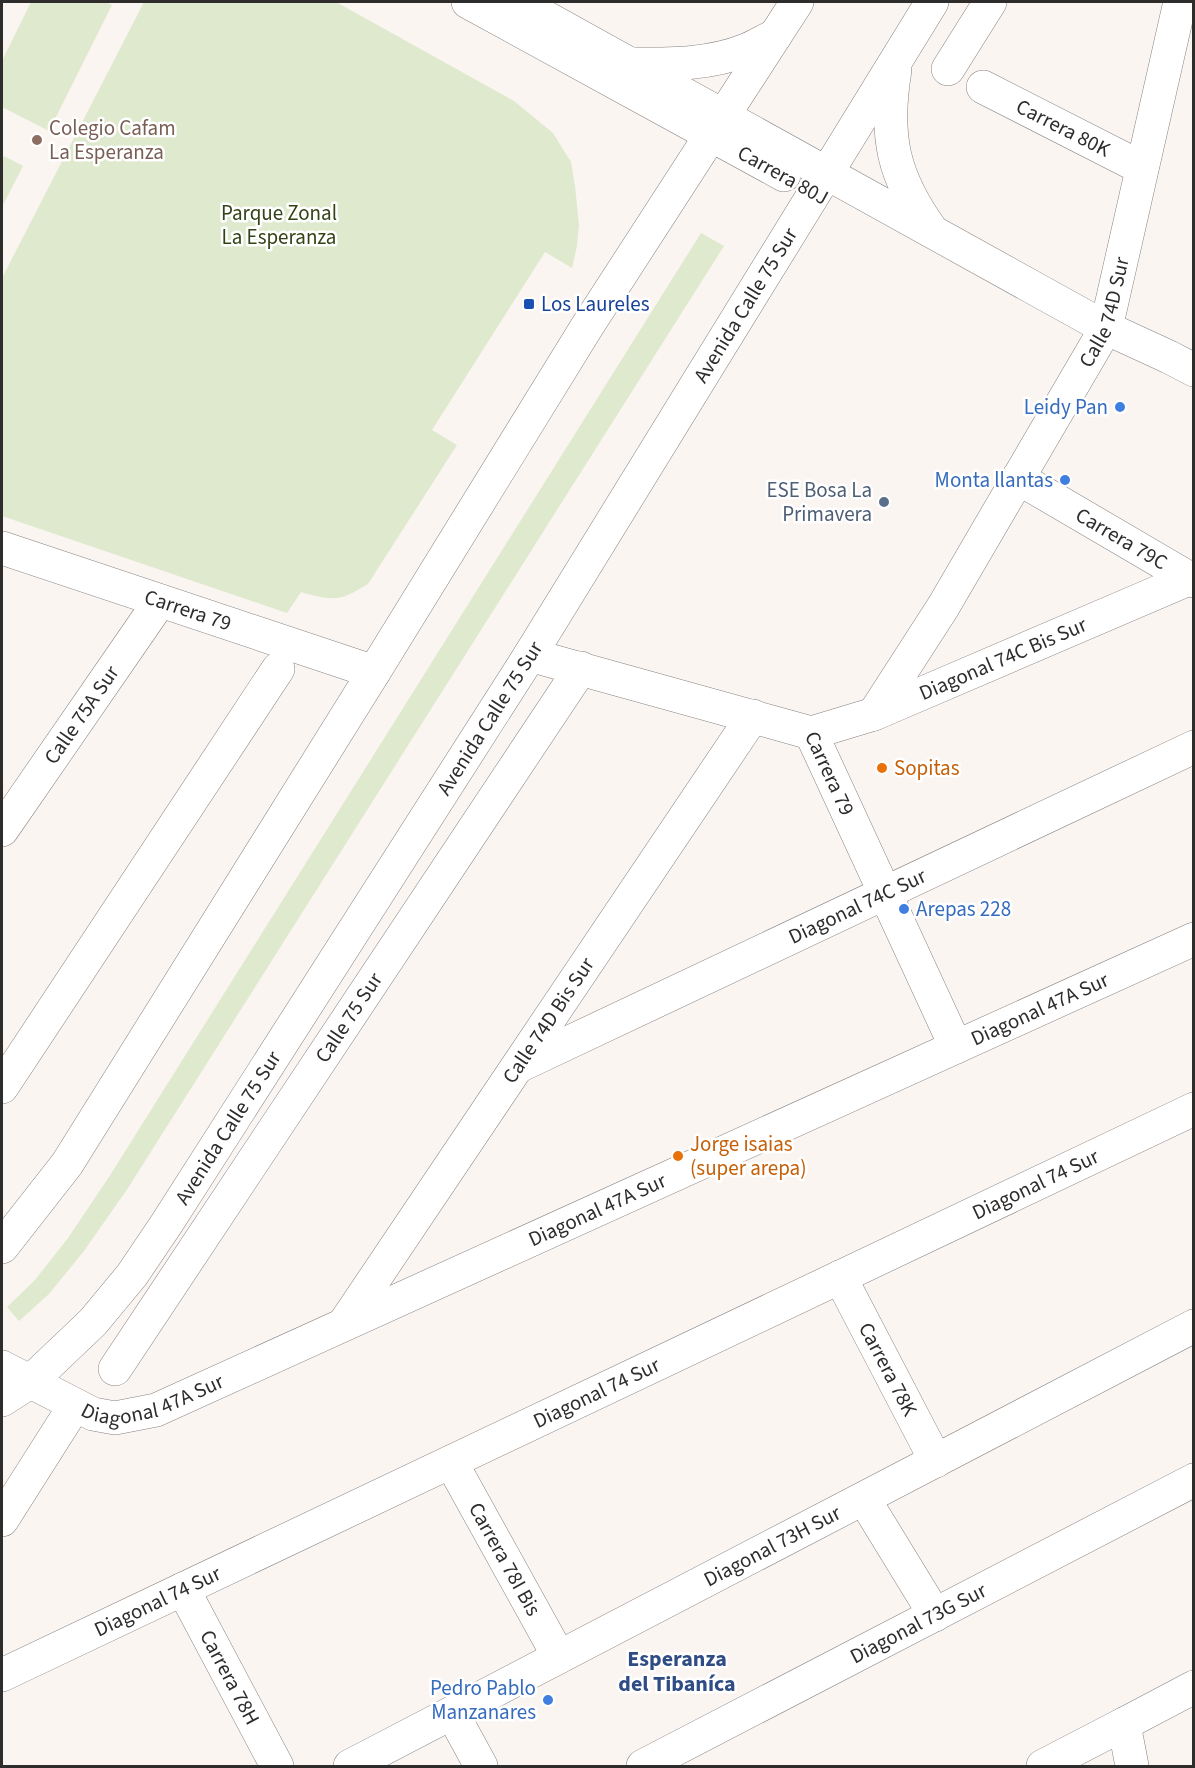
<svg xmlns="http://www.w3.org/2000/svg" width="1195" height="1768" font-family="'Source Sans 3',sans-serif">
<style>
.green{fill:#dee9cd}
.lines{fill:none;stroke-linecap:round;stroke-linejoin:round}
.minor-casing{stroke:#878280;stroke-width:34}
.tertiary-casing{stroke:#878280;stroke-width:34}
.secondary-casing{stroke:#878280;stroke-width:34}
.primary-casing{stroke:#878280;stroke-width:34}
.minor{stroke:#fff;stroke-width:33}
.tertiary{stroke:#fff;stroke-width:33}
.secondary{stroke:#fff;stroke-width:33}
.primary{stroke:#fff;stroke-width:33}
.education-dot{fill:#8d6e63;stroke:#fff;stroke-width:2}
.transit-dot{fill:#1a4fb4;stroke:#fff;stroke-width:2}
.shop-dot{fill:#3f7fe0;stroke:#fff;stroke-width:2}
.service-dot{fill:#5c6f8a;stroke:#fff;stroke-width:2}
.food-dot{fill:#e8710a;stroke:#fff;stroke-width:2}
.labels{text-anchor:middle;stroke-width:5;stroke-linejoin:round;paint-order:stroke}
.street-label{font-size:21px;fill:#2f2d2c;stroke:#fff}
.education-label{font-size:21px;fill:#785e54;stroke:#fff;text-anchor:start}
.park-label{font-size:21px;fill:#344215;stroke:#fff}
.transit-label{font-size:21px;fill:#164399;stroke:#fff;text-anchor:start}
.shop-label{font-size:21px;fill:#366cbe;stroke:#fff;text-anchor:end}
.service-label{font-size:21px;fill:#4e5e75;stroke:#fff;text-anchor:end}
.food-label{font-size:21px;fill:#c56008;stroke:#fff;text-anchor:start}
.neighbourhood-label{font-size:22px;font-weight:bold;fill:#304c84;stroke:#fff}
</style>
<rect width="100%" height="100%" fill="#fbf5f2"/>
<!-- green -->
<g class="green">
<polygon points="31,2 105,2 112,5 49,131 2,107 2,61"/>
<path d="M144,2H336L514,101L553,133L571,162L575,186L579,225L577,246L572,268L545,252L432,430L457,445L368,584C339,602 333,601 301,592L287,613L2,516V278Z"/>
<polygon points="4,156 23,166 2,207 2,161"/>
<polygon points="701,233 724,246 128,1188 84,1251 49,1294 19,1321 7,1307 35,1280 68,1238 109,1177"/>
</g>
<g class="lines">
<!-- minor casing -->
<g class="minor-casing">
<g id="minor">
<polyline points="948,69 990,2"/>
<path id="s1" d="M983,87L1142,168"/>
<path id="s2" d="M1018,478L1194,581"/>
<path id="s3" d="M2,548L374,672"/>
<path id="s4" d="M530,655L811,733L956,1047"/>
<path id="s5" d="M874,714L943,607L1106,328L1180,2"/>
<path id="s6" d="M811,733L874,714L1191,578"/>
<path id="s7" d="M2,830L160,601"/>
<path id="s8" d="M519,1066L1194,747"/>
<polyline points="2,1087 278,669"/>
<path id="s9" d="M840,1277L936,1461"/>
<path id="s10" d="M344,1324L753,716"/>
<path id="s11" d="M115,1369L581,668"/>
<path id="s12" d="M451,1462L559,1657"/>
<polyline points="864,1499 935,1615"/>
<polyline points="2,1520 75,1405"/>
<path id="s13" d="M183,1589L277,1766"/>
<path id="s14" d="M2,1675L1194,1109"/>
<polyline points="452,1713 481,1766"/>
<path id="s15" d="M350,1766L1194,1326"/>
<path id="s16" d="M643,1766L1194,1480"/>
<polyline points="1043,1766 1124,1724"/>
</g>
</g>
<!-- tertiary casing -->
<g class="tertiary-casing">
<g id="tertiary">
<path id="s17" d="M2,1367L93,1414L115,1418L156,1410L1194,939"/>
<polyline points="1132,1766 1124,1724 1194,1687"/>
</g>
</g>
<!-- secondary casing -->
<g class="secondary-casing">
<g id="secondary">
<polyline points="468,2 784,175"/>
<polyline points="518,2 1032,287 1106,328 1169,357 1194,370"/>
</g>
</g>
<!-- primary casing -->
<g class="primary-casing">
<g id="primary">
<path d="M629,64C668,64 709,65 746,50C756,46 765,40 775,36"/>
<path d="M895,70C884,136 893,177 932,231"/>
<polyline points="2,1247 67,1164 374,672 588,325 797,2"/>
<path id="s18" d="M2,1400L30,1382L93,1322L132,1275L167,1223L530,655L932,2"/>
</g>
</g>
<!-- minor -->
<use href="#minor" class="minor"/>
<!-- tertiary -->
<use href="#tertiary" class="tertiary"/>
<!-- secondary -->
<use href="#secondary" class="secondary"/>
<!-- primary -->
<use href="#primary" class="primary"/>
</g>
<!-- markers -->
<circle class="education-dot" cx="37" cy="140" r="6"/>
<rect class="transit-dot" x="523" y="298" width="12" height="12" rx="3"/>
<g class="shop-dot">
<circle cx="1120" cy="407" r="6"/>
<circle cx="1065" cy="480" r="6"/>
<circle cx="904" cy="909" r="6"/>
<circle cx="548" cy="1700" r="6"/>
</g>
<circle class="service-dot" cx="884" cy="502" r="6"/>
<g class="food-dot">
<circle cx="882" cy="768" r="6"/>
<circle cx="678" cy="1156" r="6"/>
</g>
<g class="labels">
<!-- street labels -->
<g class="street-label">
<text dy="7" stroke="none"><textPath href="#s1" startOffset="90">Carrera 80K</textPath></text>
<text transform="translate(783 175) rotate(29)" y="7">Carrera 80J</text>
<text dy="7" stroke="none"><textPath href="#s18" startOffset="1329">Avenida Calle 75 Sur</textPath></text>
<text dy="7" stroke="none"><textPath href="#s5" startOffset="465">Calle 74D Sur</textPath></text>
<text dy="7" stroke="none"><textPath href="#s2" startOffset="120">Carrera 79C</textPath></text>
<text dy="7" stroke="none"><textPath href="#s3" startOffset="196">Carrera 79</textPath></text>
<text dy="7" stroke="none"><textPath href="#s6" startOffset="206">Diagonal 74C Bis Sur</textPath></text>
<text dy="7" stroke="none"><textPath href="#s7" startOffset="140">Calle 75A Sur</textPath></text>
<text dy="7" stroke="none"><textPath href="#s18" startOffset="843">Avenida Calle 75 Sur</textPath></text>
<text dy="7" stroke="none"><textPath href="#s4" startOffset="336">Carrera 79</textPath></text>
<text dy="7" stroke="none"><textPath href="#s8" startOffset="374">Diagonal 74C Sur</textPath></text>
<text dy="7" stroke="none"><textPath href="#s17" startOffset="1137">Diagonal 47A Sur</textPath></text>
<text dy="7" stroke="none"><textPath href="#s11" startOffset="422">Calle 75 Sur</textPath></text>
<text dy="7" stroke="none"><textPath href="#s10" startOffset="366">Calle 74D Bis Sur</textPath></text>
<text dy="7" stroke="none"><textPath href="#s18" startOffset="357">Avenida Calle 75 Sur</textPath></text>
<text dy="7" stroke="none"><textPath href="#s14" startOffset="1144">Diagonal 74 Sur</textPath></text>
<text dy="7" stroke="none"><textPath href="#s17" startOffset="651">Diagonal 47A Sur</textPath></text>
<text dy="7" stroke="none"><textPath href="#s9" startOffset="104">Carrera 78K</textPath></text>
<text dy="7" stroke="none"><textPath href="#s17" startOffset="165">Diagonal 47A Sur</textPath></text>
<text dy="7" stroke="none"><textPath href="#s14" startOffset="658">Diagonal 74 Sur</textPath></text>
<text dy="7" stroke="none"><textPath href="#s15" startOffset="476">Diagonal 73H Sur</textPath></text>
<text dy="7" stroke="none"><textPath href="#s12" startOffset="111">Carrera 78I Bis</textPath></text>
<text dy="7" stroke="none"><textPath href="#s14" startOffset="172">Diagonal 74 Sur</textPath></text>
<text dy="7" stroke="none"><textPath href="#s16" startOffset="310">Diagonal 73G Sur</textPath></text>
<text dy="7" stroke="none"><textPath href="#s13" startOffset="100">Carrera 78H</textPath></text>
</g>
<!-- education labels -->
<g class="education-label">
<text x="49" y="135">Colegio Cafam<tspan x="49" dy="24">La Esperanza</tspan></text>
</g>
<!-- park labels -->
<g class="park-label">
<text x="279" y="220">Parque Zonal<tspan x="279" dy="24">La Esperanza</tspan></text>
</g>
<!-- transit labels -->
<g class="transit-label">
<text x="541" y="311">Los Laureles</text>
</g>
<!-- shop labels -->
<g class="shop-label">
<text x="1108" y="414">Leidy Pan</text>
<text x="1053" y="487">Monta llantas</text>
<text x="916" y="916" text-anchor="start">Arepas 228</text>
<text x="536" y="1695">Pedro Pablo<tspan x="536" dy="24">Manzanares</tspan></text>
</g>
<!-- service labels -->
<g class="service-label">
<text x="872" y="497">ESE Bosa La<tspan x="872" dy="24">Primavera</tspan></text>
</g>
<!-- food labels -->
<g class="food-label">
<text x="894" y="775">Sopitas</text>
<text x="690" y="1151">Jorge isaias<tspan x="690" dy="24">(super arepa)</tspan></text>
</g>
<!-- neighbourhood labels -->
<g class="neighbourhood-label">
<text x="677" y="1666">Esperanza<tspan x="677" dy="25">del Tibaníca</tspan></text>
</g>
</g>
<!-- border -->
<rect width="1195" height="1768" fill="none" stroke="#2f2d2c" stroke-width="6"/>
</svg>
